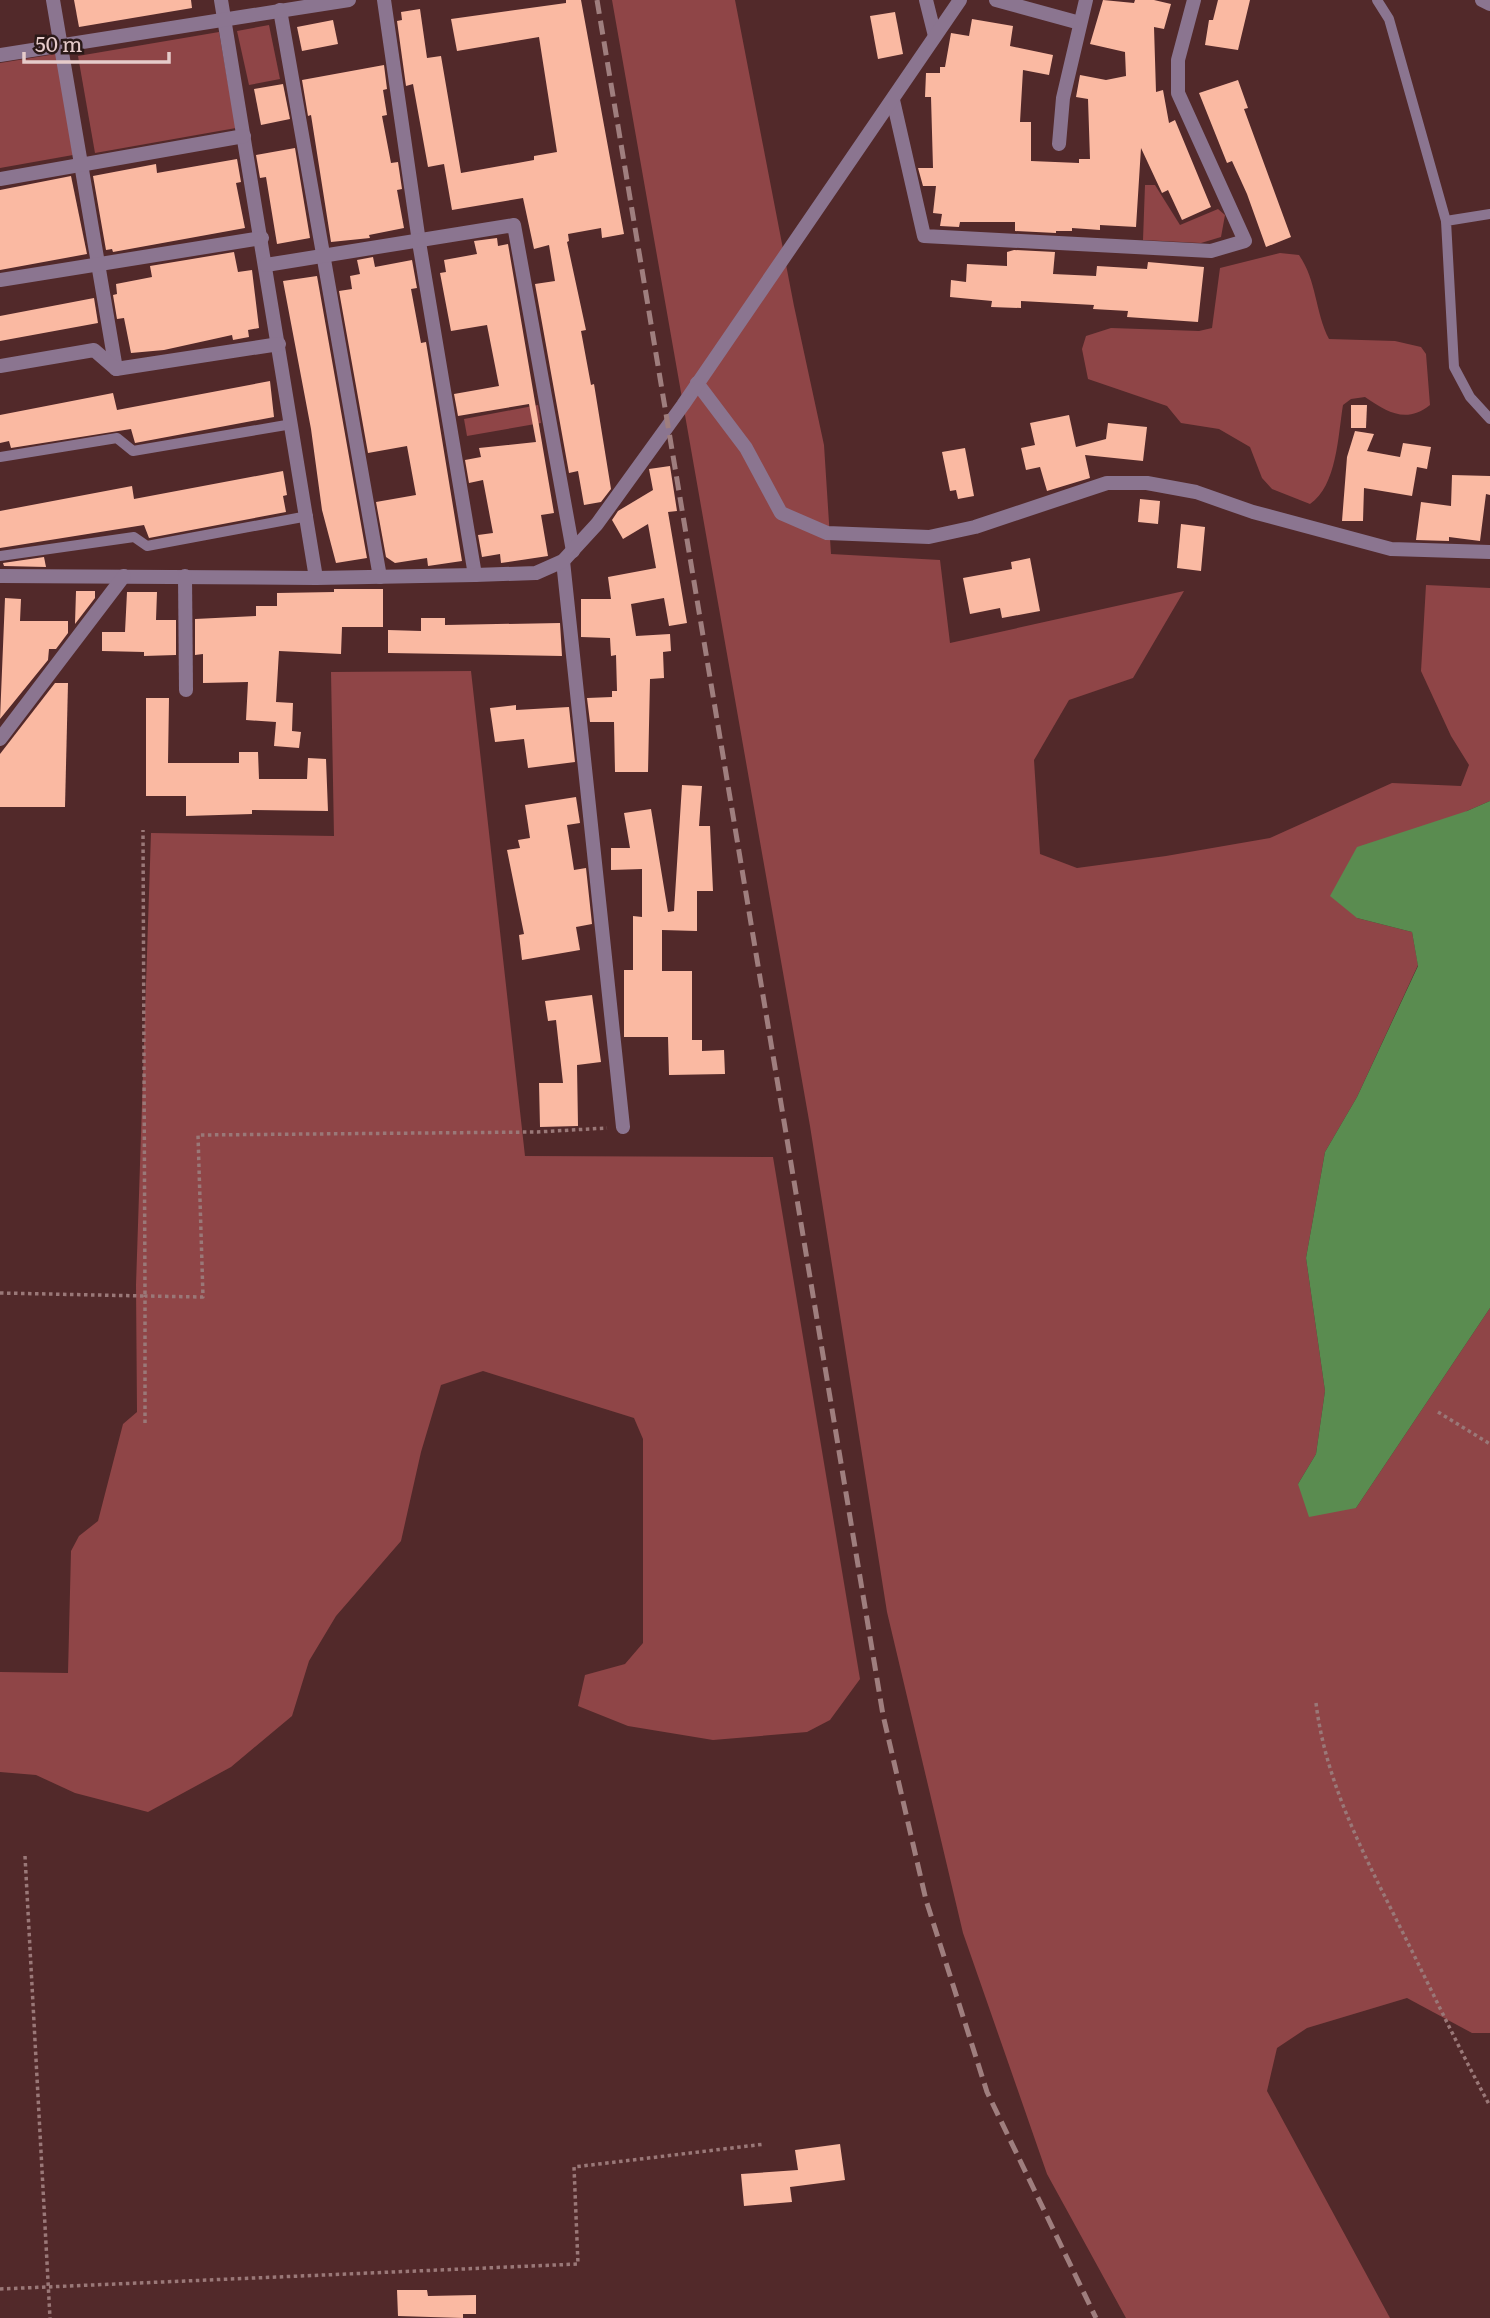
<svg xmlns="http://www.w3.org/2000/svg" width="1490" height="2318" font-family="Literata,serif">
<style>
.green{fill:#8f4547}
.water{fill:#5a8c50}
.building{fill:#fab9a2}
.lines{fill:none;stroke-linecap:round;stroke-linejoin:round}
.path{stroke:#9a7878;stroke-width:3.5;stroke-dasharray:3.5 3.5;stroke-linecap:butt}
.service{stroke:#8b7590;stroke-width:10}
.minor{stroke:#8b7590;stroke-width:14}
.rail{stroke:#9f7e7e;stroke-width:5;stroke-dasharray:14 7;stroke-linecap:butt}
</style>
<rect width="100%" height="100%" fill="#52292a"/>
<!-- green -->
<g class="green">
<polygon points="612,0 735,0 794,306 824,445 831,554 940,560 950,643 1184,591 1133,678 1069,700 1034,760 1040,854 1077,868 1166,856 1270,838 1392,783 1461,786 1469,765 1451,736 1421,671 1426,585 1490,588 1490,801 1467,811 1357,918 1412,932 1418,965 1357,1097 1325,1152 1306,1258 1325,1391 1316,1454 1298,1484 1356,1508 1490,1308 1490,2033 1472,2033 1407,1998 1307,2028 1277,2048 1267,2091 1390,2318 1126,2318 1047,2174 963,1933 887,1612 810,1126"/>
<polygon points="269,25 280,79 249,85 237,31"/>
<polygon points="219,32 236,128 95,153 78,56"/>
<polygon points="56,54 73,155 0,168 0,63"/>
<polygon points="1145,185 1155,185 1180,225 1218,209 1225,215 1221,237 1201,243 1143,240"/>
<path d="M1280,253L1299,255C1317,281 1315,312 1329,339L1395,341L1421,347L1426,354L1430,405C1406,424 1387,412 1365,397L1351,399L1343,405C1338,435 1337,486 1310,504L1272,489L1262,478L1250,447L1219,429L1181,423L1167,406L1088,379L1082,349L1086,336L1111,328L1199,331L1212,328L1220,268Z"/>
<polygon points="538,405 541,423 467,436 464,419"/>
<polygon points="471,671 525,1156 773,1157 860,1679 830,1720 807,1732 713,1740 628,1726 578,1706 585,1675 625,1664 643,1643 643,1439 634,1418 483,1371 441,1385 421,1452 401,1541 336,1616 309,1661 292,1716 231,1767 148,1812 75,1793 36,1775 0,1772 0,1672 68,1673 71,1551 79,1536 98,1521 123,1424 137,1412 136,1285 151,833 334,836 331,672"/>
</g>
<!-- water -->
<polygon class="water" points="1490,801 1490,1308 1356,1508 1309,1517 1298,1484 1316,1454 1325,1391 1306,1258 1325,1152 1357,1097 1418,966 1412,932 1357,918 1330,896 1357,847 1467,811"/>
<!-- building -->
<g class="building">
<polygon points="74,0 191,0 192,8 79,27"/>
<polygon points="566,0 581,0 624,234 602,238 601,228 568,234 569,241 567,242 586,330 581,331 591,385 594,384 611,489 601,502 584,505 578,471 569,473 535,284 555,281 549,245 534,249 523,198 452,210 444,164 428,167 413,84 406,86 397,21 402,20 401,12 420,9 427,58 441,56 461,173 534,160 534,156 557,152 539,37 457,51 451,19 566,3"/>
<polygon points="1103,0 1134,3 1135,0 1154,0 1171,4 1164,29 1154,27 1156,92 1163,90 1169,123 1175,120 1211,207 1182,220 1168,190 1162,193 1141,148 1136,227 1100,225 1100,230 1072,228 1072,231 1056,231 1056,233 1015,231 1015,222 960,222 959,227 940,226 942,214 933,213 936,186 923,186 918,168 933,168 931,97 925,97 926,73 940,73 940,67 945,67 951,33 969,36 972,19 1013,26 1010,46 1053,55 1049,75 1023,70 1020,122 1031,122 1031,161 1079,163 1079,159 1090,159 1088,99 1076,97 1080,75 1106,80 1126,76 1125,52 1090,44"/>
<polygon points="1218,0 1250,0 1238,50 1205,45 1209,20 1213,20"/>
<polygon points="895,12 903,54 878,59 870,16"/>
<polygon points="333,20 338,44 302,51 297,27"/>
<polygon points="384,65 387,89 383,90 387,115 382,116 391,163 398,162 402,189 397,190 404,228 369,235 370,238 331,242 311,115 308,116 302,80"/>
<polygon points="1238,80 1248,108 1244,109 1291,237 1266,247 1247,194 1232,161 1227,163 1199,93"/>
<polygon points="283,84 290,119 261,125 254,89"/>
<polygon points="295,148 310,238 277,244 266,177 260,178 256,155"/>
<polygon points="237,159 241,182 236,183 245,228 113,252 112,249 106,250 93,176 156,164 157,173"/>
<polygon points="71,176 87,254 0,270 0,190"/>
<polygon points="497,238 498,246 508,244 554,513 541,515 548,556 501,563 500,554 482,557 478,535 493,533 483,480 469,483 465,460 481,457 479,448 536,442 529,404 458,416 454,394 499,386 487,325 451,331 440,273 446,272 444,260 477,254 474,241"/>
<polygon points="1014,250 1055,252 1053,274 1096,276 1097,266 1147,269 1148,262 1204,267 1198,322 1127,317 1128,311 1093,309 1094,305 1021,301 1021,308 991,307 992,301 950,297 951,280 966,282 967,264 1007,266 1007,252"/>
<polygon points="234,252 238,272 252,270 259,328 248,330 249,337 233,340 232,335 164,350 131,353 124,318 117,319 113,295 117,294 116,284 152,277 150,266"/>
<polygon points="373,257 375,267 412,260 417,288 411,289 421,343 426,342 462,561 428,566 427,558 395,563 386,557 376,502 416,495 407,446 368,453 339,291 352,289 350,276 360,274 357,260"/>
<polygon points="317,276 367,558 336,563 322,510 311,429 283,281"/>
<polygon points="94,298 98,323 0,341 0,316"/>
<polygon points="270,381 274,417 135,443 131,429 11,448 9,441 0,443 0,415 113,393 117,410"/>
<polygon points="1351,405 1367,405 1366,428 1351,428"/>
<polygon points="1069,415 1076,447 1106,439 1108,423 1147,427 1143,461 1085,455 1090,478 1047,491 1040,467 1026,470 1021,448 1035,445 1030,423"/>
<polygon points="1355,431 1374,434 1367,451 1400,457 1403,443 1431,447 1427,469 1417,467 1412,496 1364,488 1363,521 1342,521 1347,457"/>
<polygon points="965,448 974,496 958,499 956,490 950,491 942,452"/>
<polygon points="670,466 677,511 668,512 687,623 669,626 664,598 631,604 636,636 670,634 671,651 663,652 664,678 650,679 648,772 615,772 614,722 590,722 587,698 612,697 612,691 617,691 616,655 611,656 610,638 581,637 581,599 611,599 608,577 656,568 648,524 623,539 612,520 618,511 653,490 649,469"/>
<polygon points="283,471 287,495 283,496 286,512 149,538 144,525 0,548 0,511 132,486 134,499"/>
<polygon points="1452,475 1490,476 1490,495 1486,494 1480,541 1449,537 1449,541 1416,540 1421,502 1451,506"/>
<polygon points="1140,499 1160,501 1158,524 1138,522"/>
<polygon points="1181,524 1205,527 1201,571 1177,568"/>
<polygon points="44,557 46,567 4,566 3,563"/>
<polygon points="1030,558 1040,611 1002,618 1000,608 970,614 963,578 1012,569 1011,562"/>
<polygon points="334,589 383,589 383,627 342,627 341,654 279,651 276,702 293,703 292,731 301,732 299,748 274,746 276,722 246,720 248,682 203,683 203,654 195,655 195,619 256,616 256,606 277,606 277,593 334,592"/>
<polygon points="76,591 95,591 95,598 75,624"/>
<polygon points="127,592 157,592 156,620 176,620 176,655 144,656 144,652 102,651 102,632 125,632"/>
<polygon points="5,598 21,599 20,621 68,621 68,633 56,649 49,649 48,660 0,719"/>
<polygon points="421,618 445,618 445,625 560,623 562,656 388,653 388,630 421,631"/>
<polygon points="55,683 68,683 65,807 0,807 0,754"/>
<polygon points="146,698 169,698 168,763 239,763 239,752 258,752 259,779 307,779 308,758 326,759 328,811 252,810 252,814 186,816 186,796 146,796"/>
<polygon points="516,705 516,710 569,707 575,762 528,768 524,739 495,742 490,708"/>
<polygon points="682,785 702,786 699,826 710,826 713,891 697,891 697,931 662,930 662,971 692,971 692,1040 702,1040 702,1051 724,1050 725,1074 669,1075 668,1037 624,1037 624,970 633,970 633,916 642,917 642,869 611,870 611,848 630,848 624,813 651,809 668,912 674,911"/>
<polygon points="576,797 580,823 567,825 574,870 586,868 592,924 576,927 580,950 522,960 519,935 524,934 507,850 520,848 518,840 530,838 525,805"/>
<polygon points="592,995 601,1062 577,1065 578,1126 540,1127 539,1083 563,1083 556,1020 548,1021 545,1001"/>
<polygon points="840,2144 845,2180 790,2187 792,2202 744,2206 741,2174 798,2170 795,2150"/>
<polygon points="397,2290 427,2290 428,2296 476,2295 476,2314 463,2314 463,2318 398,2316"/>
</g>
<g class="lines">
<!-- path -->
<g class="path">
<polyline points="0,1293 145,1296 143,830"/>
<polyline points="1438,1412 1490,1444"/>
<polyline points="145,1423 145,1296 203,1297 198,1135 537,1132 607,1128"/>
<path d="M1316,1703C1326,1786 1367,1860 1403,1933C1432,1991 1459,2049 1490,2106"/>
<polyline points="25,1856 50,2318"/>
<polyline points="0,2289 578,2264 574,2167 765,2144"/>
</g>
<!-- service -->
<g class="service">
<polyline points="1377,0 1389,19 1446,221"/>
<polyline points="1490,214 1446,221 1454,367 1470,397 1490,419"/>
<polyline points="0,457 117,438 133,451 292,424"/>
<polyline points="0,556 134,537 147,546 308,516"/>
</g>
<!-- minor -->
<g class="minor">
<polyline points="53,0 116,369"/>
<polyline points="221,0 316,578"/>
<polyline points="384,0 419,242 475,575"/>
<polyline points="926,0 935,36"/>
<polyline points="996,0 1080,23"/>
<polyline points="1482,0 1490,4"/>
<polyline points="280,10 380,577"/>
<polyline points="0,55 349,0"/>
<polyline points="893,100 924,236 1211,251 1245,241 1178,93 1178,60 1194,0"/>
<polyline points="1059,144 1063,98 1086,0"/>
<polyline points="0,179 244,136"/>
<polyline points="266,265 514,225 573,551"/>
<polyline points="0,280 262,238"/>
<polyline points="0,366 94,350 116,369 279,344"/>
<polyline points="697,383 746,448 781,513 827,533 929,537 975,527 1107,483 1147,483 1196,492 1253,512 1391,549 1490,552"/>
<polyline points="563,561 623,1127"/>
<polyline points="0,576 316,578 475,575 536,573 563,561 597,524 683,405 960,0"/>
<polyline points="185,576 186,690"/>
<polyline points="0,739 124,576"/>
</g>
<!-- rail -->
<polyline class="rail" points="597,0 883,1715 926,1900 987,2092 1096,2318"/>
</g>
<!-- scale -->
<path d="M24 52v10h145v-10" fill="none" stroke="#e6cbca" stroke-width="3.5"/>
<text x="35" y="52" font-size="21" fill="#e6cbca" stroke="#2b1918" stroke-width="5" paint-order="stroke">50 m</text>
</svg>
